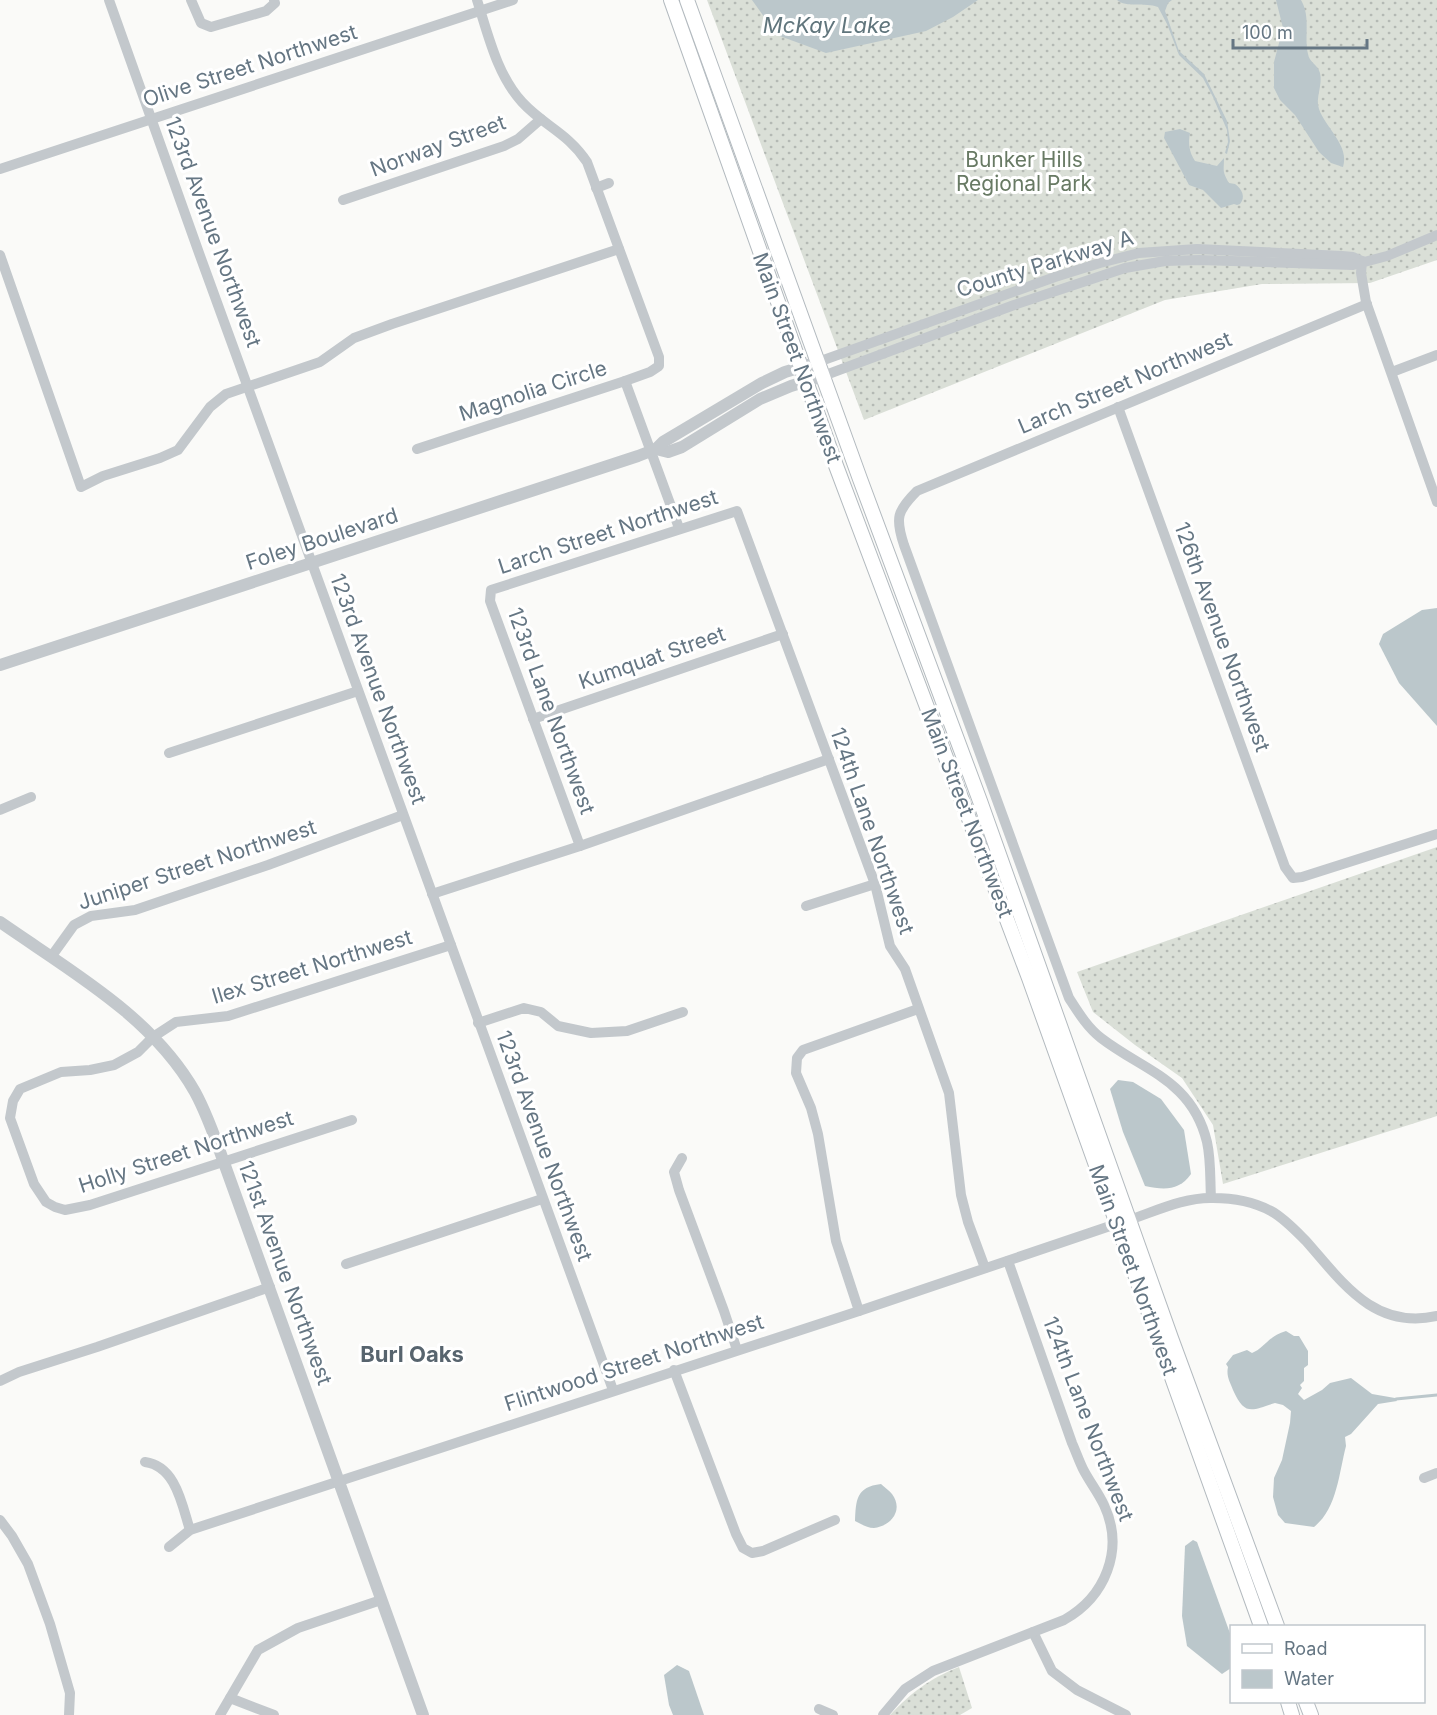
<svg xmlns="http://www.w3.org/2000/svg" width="1437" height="1715" font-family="Inter,sans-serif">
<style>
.grass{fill:url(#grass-dots)}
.water{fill:#bbc7cb}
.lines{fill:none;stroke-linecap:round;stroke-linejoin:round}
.stream{stroke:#bbc7cb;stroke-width:3}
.secondary-casing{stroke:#b3babf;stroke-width:16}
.minor{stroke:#c3c8cc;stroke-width:10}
.tertiary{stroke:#c3c8cc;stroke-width:12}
.secondary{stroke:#fff;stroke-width:14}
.labels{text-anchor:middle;stroke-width:6;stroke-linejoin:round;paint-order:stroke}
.street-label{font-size:21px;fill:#657683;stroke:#fff}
.park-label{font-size:21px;fill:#687a64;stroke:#fff}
.water-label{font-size:22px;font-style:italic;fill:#60757c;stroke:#fff}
.neighbourhood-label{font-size:22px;font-weight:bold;fill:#57646e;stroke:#fff}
</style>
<defs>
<pattern id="grass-dots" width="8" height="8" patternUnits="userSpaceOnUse" patternTransform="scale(1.5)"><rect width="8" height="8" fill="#dadfd7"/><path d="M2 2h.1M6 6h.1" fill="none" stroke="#b4b9b4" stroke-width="1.8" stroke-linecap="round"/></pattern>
</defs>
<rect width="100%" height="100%" fill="#fafaf8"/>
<!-- grass -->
<g class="grass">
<polygon points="707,0 1437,0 1437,260 1370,283 1262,284 1165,300 864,420"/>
<polygon points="1437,847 1437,1116 1223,1184 1213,1125 1182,1078 1135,1045 1093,1012 1077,972"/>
<path d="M959,1667L972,1708L960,1715H890C912,1692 929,1679 959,1667Z"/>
</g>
<!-- water -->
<g class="water">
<polygon points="752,0 978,0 953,17 926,31 826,53 777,35"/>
<path d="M1117,0H1172L1168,3L1165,11L1179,51L1204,74L1227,121L1230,141L1227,154L1225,153L1228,142L1227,130L1213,97L1203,78L1179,55L1167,24L1158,7C1145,2 1126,8 1117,0Z"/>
<path d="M1276,0H1301C1311,17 1304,36 1308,54C1309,62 1318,65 1320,73C1323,85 1315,98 1319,109C1325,127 1350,146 1343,167L1331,163L1319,152L1295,115L1280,100L1274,88V62L1283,28Z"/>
<path d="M1180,129L1190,133C1188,143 1189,152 1195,161L1217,166L1224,158C1224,171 1222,171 1229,183L1235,184C1242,189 1246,197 1240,204L1237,205L1234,204L1221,208L1203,190L1189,185L1164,138L1165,132Z"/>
<polygon points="1437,608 1437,726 1399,683 1379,644 1383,634 1422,610"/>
<path d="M1118,1080L1133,1082L1161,1099L1184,1130L1191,1174C1179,1191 1164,1190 1145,1186L1123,1132L1110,1089Z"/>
<path d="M1286,1331L1294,1336H1299L1308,1351V1365L1304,1368V1381L1300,1385L1302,1388L1298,1394L1304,1400L1322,1390L1330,1383L1351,1378L1372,1394L1395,1398L1397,1401L1378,1404L1351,1434L1345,1437L1346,1446C1339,1473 1337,1509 1314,1527L1285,1523L1278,1515L1273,1497L1274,1478L1282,1460L1290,1423L1291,1411L1283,1405L1275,1403C1252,1410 1245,1417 1233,1390C1230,1382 1226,1376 1228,1367L1226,1364L1233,1355L1247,1350L1252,1353C1265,1348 1268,1336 1286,1331Z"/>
<path d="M881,1484C884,1487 889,1490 892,1494C904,1510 891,1526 874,1528C867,1528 861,1524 855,1521C856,1500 856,1487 881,1484Z"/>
<polygon points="1193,1540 1197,1542 1231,1636 1231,1668 1222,1674 1187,1646 1182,1616 1185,1546"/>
<polygon points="677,1665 689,1671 704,1715 673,1715 669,1705 664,1675"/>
</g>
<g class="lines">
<!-- stream -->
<polyline class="stream" points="1396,1399 1437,1395"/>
<!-- secondary casing -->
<g class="secondary-casing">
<g id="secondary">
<polyline points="671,0 835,463 1029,978 1261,1626"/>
<polyline points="687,0 860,479 980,801 1171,1338 1277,1626"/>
<polyline points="1288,1702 1292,1715"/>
<polyline points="1306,1702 1311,1715"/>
</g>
</g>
<!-- minor -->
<g class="minor">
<polyline points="109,0 199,253 613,1390"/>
<polyline points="191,0 201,23 211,27 266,11 275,3 274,0"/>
<polyline points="0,169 513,0"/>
<polyline points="596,188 609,183"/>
<polyline points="343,200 504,146 518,139 541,119"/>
<polyline points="0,255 81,487 103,476 160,458 178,450 210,407 226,394 320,362 354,338 392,324 619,249"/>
<polyline points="1362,261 1361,273 1366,302 1437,502"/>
<polyline points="818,362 1055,277 1100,263 1139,253 1197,249 1342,256 1353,257 1362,261"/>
<polyline points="1392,372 1437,355"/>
<polyline points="823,376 1014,305 1125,268 1165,261 1199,260 1353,265 1387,256 1437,235"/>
<polyline points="625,381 679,528"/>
<polyline points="1118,407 1285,867 1293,878 1302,877 1437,834"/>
<path d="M417,449L625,381L650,372L659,366V357L587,162C568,133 544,126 522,102C497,75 488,34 477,0"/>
<polyline points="533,719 783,634"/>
<polyline points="169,753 358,691"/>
<polyline points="0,810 31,797"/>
<polyline points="580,846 490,601 491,590 737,511 875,884 890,946 905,969 949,1093 961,1195 968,1222 985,1268"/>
<polyline points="432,894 580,846 829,759"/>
<polyline points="806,906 875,884"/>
<polyline points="51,957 74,925 91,916 135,910 268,865 403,815"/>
<polyline points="478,1023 524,1008 541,1012 558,1026 591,1033 627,1031 683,1012"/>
<polyline points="352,1120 90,1205 65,1210 55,1207 46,1202 34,1184 10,1118 13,1101 20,1089 61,1072 90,1070 114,1065 138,1052 153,1037 176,1022 228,1016 451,945"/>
<polyline points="682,1158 674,1172 679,1190 724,1311 737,1350"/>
<path d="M1211,1198C1210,1179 1211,1160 1207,1142C1192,1080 1144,1071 1101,1038C1087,1027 1078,1012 1069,998L904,545C895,518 897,511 917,491L1367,304"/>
<path d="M1129,1220C1156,1211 1185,1197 1213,1198C1232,1198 1254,1202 1271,1211C1284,1218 1296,1231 1306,1241C1343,1283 1374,1330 1437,1316"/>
<polyline points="346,1264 542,1199"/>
<polyline points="859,1311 836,1241 818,1134 811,1108 796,1073 797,1058 803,1050 918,1009"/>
<polyline points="674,1370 736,1534 743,1548 752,1553 763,1551 835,1520"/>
<polyline points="0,1381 19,1372 97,1347 270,1287"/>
<path d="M145,1462C176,1466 182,1505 190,1530"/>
<polyline points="1424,1478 1437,1473"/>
<polyline points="0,1520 12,1536 28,1564 50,1624 70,1693 69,1715"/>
<polyline points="169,1547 190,1530 859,1311 1116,1224"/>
<polyline points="1033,1632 1052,1671 1077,1690 1126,1715"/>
<polyline points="230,1698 274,1715"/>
<polyline points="819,1709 833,1715"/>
<polyline points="220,1715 258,1650 298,1628 381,1600"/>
<path d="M883,1715L905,1689L933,1671L1064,1620C1105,1597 1125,1550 1104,1505C1098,1492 1089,1481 1083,1469C1079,1461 1076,1452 1072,1443L1008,1261"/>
</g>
<!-- tertiary -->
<g class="tertiary">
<polyline points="656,449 668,452 682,447 760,399 791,386 823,376"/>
<polyline points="0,665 638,456 656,449 663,442 762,383 785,372 818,362"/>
<path d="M0,922C70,971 152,1016 195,1092C207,1114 215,1137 223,1160L423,1715"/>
</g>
<!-- secondary -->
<use href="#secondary" class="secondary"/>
</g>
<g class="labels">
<!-- street labels -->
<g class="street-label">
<text transform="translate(250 66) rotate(-18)" y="7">Olive Street Northwest</text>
<text transform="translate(438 146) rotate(-20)" y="7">Norway Street</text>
<text transform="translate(213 232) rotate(70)" y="7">123rd Avenue Northwest</text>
<text transform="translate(1045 264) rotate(-17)" y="7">County Parkway A</text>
<text transform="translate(797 358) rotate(70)" y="7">Main Street Northwest</text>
<text transform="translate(1125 383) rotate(-23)" y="7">Larch Street Northwest</text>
<text transform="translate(533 391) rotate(-18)" y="7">Magnolia Circle</text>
<text transform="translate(608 532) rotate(-18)" y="7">Larch Street Northwest</text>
<text transform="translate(322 539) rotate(-18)" y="7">Foley Boulevard</text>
<text transform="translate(1222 637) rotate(70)" y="7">126th Avenue Northwest</text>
<text transform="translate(652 658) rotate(-19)" y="7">Kumquat Street</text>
<text transform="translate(378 689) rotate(70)" y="7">123rd Avenue Northwest</text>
<text transform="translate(551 711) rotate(70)" y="7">123rd Lane Northwest</text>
<text transform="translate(967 813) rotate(69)" y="7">Main Street Northwest</text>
<text transform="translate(872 831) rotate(71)" y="7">124th Lane Northwest</text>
<text transform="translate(197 865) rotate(-18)" y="7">Juniper Street Northwest</text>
<text transform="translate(312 967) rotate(-17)" y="7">Ilex Street Northwest</text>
<text transform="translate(544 1146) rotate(70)" y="7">123rd Avenue Northwest</text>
<text transform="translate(186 1152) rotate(-18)" y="7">Holly Street Northwest</text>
<text transform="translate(1133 1270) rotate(70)" y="7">Main Street Northwest</text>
<text transform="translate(285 1273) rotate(70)" y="7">121st Avenue Northwest</text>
<text transform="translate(634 1363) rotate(-18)" y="7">Flintwood Street Northwest</text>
<text transform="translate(1088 1419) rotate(69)" y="7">124th Lane Northwest</text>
</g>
<!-- park labels -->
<g class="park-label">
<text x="1024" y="167">Bunker Hills<tspan x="1024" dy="24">Regional Park</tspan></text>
</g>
<!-- water labels -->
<g class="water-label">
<text x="827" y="33">McKay Lake</text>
</g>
<!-- neighbourhood labels -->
<g class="neighbourhood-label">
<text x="412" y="1362">Burl Oaks</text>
</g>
</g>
<!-- legend -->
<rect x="1230" y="1625" width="195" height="78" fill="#ffffff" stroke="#c1c8cd" stroke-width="1.5"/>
<rect x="1242" y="1644" width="30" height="9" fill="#ffffff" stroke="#c1c8cd" stroke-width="1.5"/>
<text x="1284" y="1655" font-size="18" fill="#657683">Road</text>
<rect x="1242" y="1670" width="30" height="18" fill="#bbc7cb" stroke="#c1c8cd" stroke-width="1.5"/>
<text x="1284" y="1685" font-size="18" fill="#657683">Water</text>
<!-- scale -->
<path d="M1233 39v9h134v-9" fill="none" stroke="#657683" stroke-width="3"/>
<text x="1242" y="39" font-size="18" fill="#657683" stroke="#ffffff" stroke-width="4.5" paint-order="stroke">100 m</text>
</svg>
